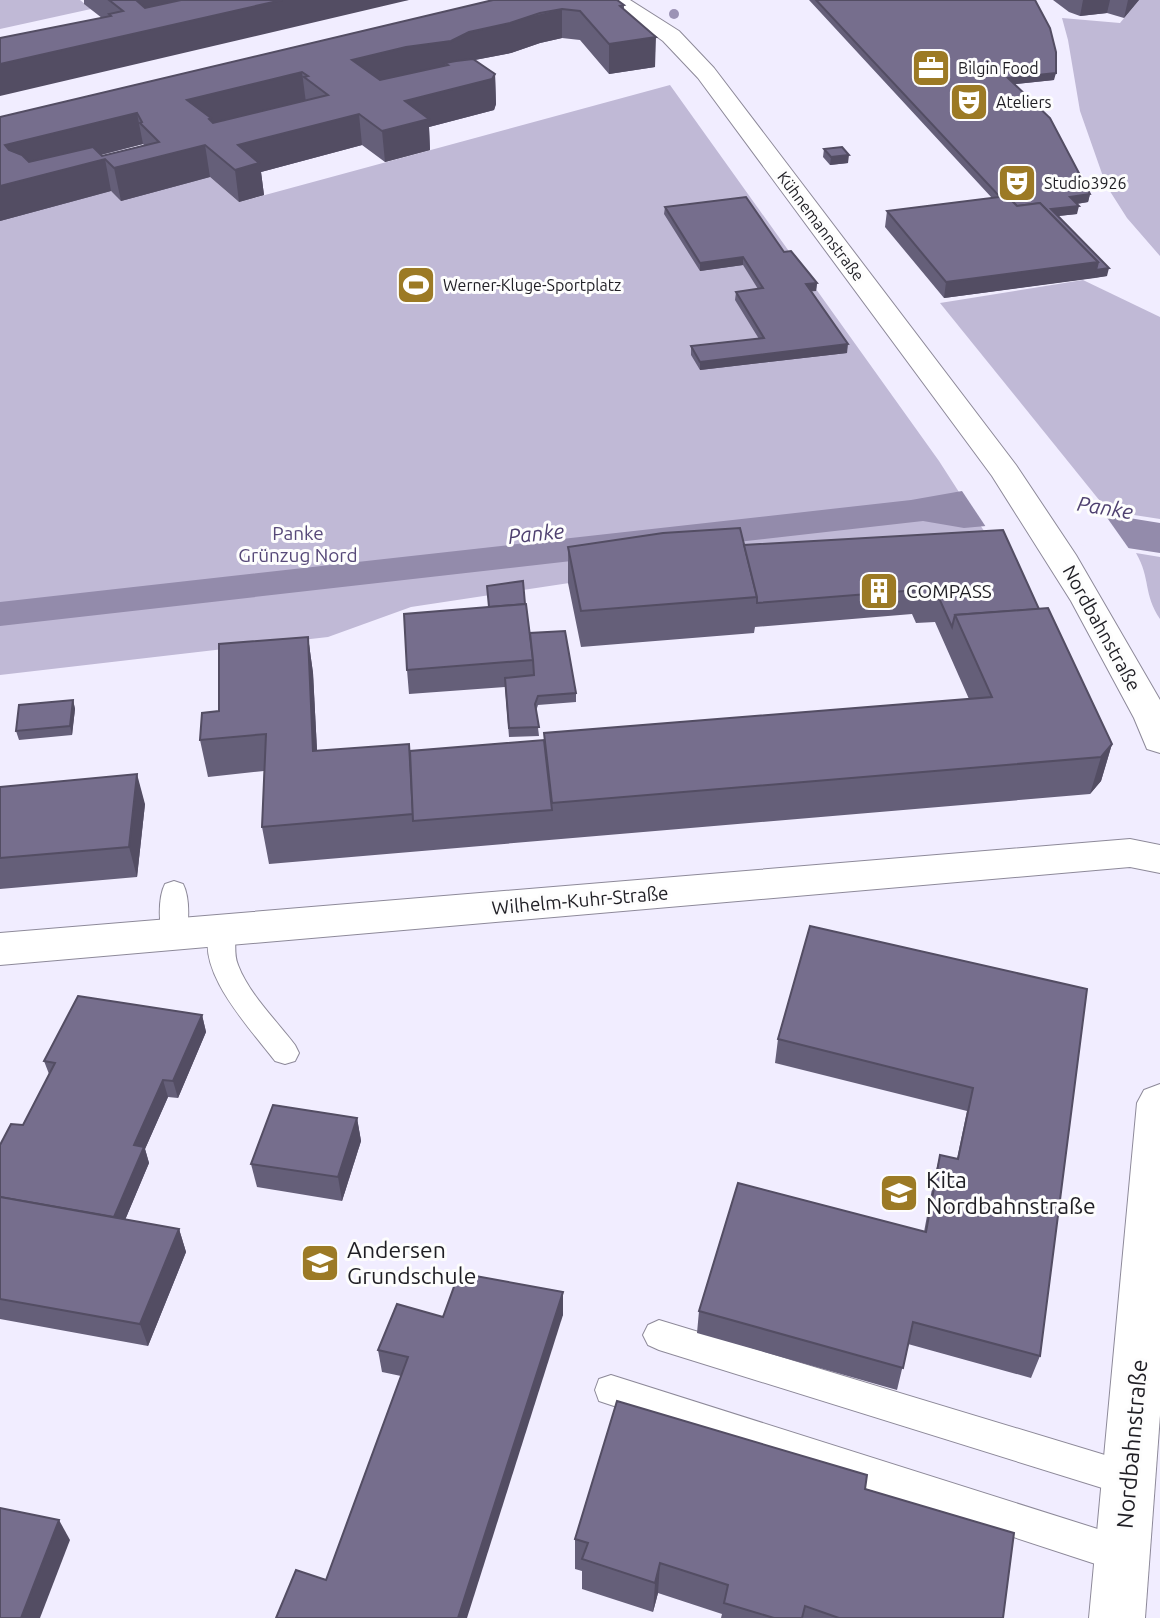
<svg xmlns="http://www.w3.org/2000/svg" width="1160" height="1618" font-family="Ubuntu,sans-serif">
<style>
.green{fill:#c0b9d6}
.water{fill:#938bab}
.pier{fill:#f1edff}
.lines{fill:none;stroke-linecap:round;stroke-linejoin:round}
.lane-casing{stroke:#8d8999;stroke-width:2}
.street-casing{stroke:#8d8999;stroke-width:2}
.lane{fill:#fff;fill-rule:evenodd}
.street{fill:#fff;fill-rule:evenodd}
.tree{fill:#9c93b5}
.wall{fill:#655f79;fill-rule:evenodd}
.shaded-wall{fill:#534d63}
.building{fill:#766e8d;stroke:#534d63;stroke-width:2;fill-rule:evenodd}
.labels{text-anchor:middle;stroke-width:6;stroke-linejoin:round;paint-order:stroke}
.far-poi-label{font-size:16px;fill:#1f1e24;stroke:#fdfdfd;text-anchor:start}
.far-street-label{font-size:16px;fill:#1f1e24;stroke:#fdfdfd}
.park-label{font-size:19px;fill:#574979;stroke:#fdfdfd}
.poi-label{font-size:19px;fill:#1f1e24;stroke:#fdfdfd;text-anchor:start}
.street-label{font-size:19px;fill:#1f1e24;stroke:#fdfdfd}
.water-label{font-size:21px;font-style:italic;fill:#4f4170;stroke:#fdfdfd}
.near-poi-label{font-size:23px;fill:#1f1e24;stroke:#fdfdfd;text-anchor:start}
.near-street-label{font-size:23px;fill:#1f1e24;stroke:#fdfdfd}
</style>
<rect width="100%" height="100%" fill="#f1edff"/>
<!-- green -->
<g class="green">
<polygon points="0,0 80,0 91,9 0,29"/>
<polygon points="1139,0 1160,0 1160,256 1127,218 1106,185 1080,111 1068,40 1062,18 1120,23"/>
<polygon points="670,85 939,461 995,548 662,569 411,607 328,637 0,675 0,220 111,191 121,200 210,177 239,202"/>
<polygon points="1083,280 1160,317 1160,519 1108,511 940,303"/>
<path d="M1136,553L1160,557V619C1143,594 1151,579 1136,553Z"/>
</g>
<!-- water -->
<polygon class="water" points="962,491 1160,523 1160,553 986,526 964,528 923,521 0,626 0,602 911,500"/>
<!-- pier -->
<polygon class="pier" points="960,488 1103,512 1132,553 988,530"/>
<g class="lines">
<!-- lane casing -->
<g class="lane-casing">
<g id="lane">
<path d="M174,881L183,884C190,897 190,928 183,941L174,944L165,941C158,928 158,897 165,884Z"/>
<path d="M222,920L231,923C239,936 232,951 238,965C249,994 276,1020 295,1045L299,1053L295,1061L285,1064L275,1061C251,1029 189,966 213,923Z"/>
<polygon points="659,1320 1128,1462 1140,1467 1145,1479 1140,1491 1128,1496 659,1350 648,1345 643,1335 648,1325"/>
<polygon points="611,1375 1123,1537 1135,1543 1141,1555 1135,1567 1123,1573 611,1405 599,1401 595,1390 599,1379"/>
</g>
</g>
<!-- street casing -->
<g class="street-casing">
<g id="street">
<polygon points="606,0 630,0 679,31 714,68 1016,465 1076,555 1160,700 1160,753 1147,749 1134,718 1071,601 992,476 698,78 663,41"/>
<polygon points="1130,839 1160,845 1160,873 1130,867 0,965 0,933"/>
<polygon points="1160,1084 1160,1415 1145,1618 1089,1618 1137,1103 1144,1090"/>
</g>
</g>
<!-- lane -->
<use href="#lane" class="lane"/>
<!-- street -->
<use href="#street" class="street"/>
</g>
<!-- trees -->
<circle class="tree" cx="674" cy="14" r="5"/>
<!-- wall -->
<g class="wall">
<polygon points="84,0 409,0 102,18 84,4"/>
<path d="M493,0L624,5V9L655,67L609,74L580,40L562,38L540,43L511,53L475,60L495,74L496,104L494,110L429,127L430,150L385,162L362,145L261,172L264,195L239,202L210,177L121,201L111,191L0,221V117ZM143,144L144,145L102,156L101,155Z"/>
<polygon points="809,0 1035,0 1054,80 1015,84 1090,194 1088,202 1077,204 1077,214 1058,216 1107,276 944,298 885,227 887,211 992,198"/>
<polygon points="1053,0 1139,0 1124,18 1107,13 1080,16 1069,12"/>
<polygon points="824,149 848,163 830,165 823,157"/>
<polygon points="665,207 784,252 817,283 816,291 811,291 847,353 700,370 691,355 691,346 759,339 735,300 736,292 758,289 743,265 700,271 664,214"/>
<polygon points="744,545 1039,609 1112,744 1101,781 1090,794 269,864 262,827 264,771 208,777 200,740 219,711 308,637 313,673 317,751 410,751 544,740 544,733 969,699 935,622 916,623 912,614 755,627 754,633 581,647 568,583 568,547"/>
<polygon points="525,604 530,633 576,693 576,702 538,705 536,711 539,736 509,737 505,687 409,694 407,670"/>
<polygon points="73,700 75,709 72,735 19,740 16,731"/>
<polygon points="0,787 145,804 137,877 0,889"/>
<polygon points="1087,989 1040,1356 1031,1378 908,1344 897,1390 697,1333 699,1311 924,1232 934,1178 940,1155 957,1159 967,1111 775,1063 778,1039"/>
<polygon points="202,1015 206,1032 178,1098 168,1097 145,1149 149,1163 125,1220 179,1229 186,1252 148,1346 0,1319 0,1145 23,1125 49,1074 44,1061"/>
<polygon points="357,1118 361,1141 342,1201 257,1187 251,1164"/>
<polygon points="563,1292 563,1315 326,1580 401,1376 382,1372 378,1350 443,1317"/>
<polygon points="865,1489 1003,1618 721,1618 722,1614 658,1593 653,1612 582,1589 582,1571 575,1569 575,1539"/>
</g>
<!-- shaded-wall -->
<g class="shaded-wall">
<polygon points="124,0 179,0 127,16"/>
<polygon points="282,0 409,0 0,96 0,64"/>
<polygon points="1083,0 1110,0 1107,13 1080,16"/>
<polygon points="1128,0 1139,0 1124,18"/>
<polygon points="562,9 562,38 540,43 511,53 448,65 445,63 446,72 355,90 352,60"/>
<polygon points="656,37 655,67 609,74 609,44"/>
<polygon points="302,72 306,103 213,126 187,100"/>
<polygon points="1056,73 1054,80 1007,85 1008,78"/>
<polygon points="495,74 496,104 494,110 429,127 430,150 385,162 382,131 405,101"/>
<polygon points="137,113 143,144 13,177 5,145"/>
<polygon points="359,114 362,145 261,172 264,195 239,202 235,170 238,145"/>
<polygon points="205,145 210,177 121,201 114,168"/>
<polygon points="849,155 848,163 830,165 831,157"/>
<polygon points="105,159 111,191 0,221 0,186"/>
<polygon points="1090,194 1088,202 1069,205 1070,197"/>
<polygon points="1079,206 1077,214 1049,217 1051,209"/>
<polygon points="743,257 743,265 700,271 700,263"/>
<polygon points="1098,262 1095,278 944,298 946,282"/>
<polygon points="1109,268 1107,276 1095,278 1096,270"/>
<polygon points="817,283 816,291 805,292 806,284"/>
<polygon points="848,344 847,353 700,370 700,362"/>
<polygon points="308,637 313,673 319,788 313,751"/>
<polygon points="73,700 75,709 72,735 70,726"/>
<polygon points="1112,744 1101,781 1090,794 1101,757"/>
<polygon points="137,774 145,804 137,877 129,847"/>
<polygon points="202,1015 206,1032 178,1098 173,1081"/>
<polygon points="163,1080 168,1097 145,1149 149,1163 117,1239 111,1223 134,1145"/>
<polygon points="357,1118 361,1141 342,1201 338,1177"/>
<polygon points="179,1229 186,1252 148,1346 140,1324"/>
<polygon points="563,1292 563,1315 467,1618 458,1618"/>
<polygon points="59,1520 70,1540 40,1618 21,1618"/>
<polygon points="660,1563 658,1593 653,1612 655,1583"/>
</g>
<!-- building -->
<g class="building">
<polygon points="109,0 136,0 145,8 181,0 282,0 0,64 0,38 111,16 109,14 123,11"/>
<path d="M493,0H617L624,5L620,6L656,37L609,44L580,11L562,9L540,13L510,23L469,32L451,41L406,47L352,60L380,80L448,65L445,63L456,61L473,59L495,74L492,79L405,101L429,119L382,131L359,114L238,145L259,163L235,170L205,145L114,168L105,159L0,186V117ZM302,72L308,76L304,77L328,95L213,123L209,119L211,118L187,100ZM137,113L142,122L140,123L159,142L102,156L93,147L29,162L22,155L9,150L5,145Z"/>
<polygon points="816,0 1035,0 1050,28 1056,52 1056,73 1008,78 1050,118 1090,194 1070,197 1079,206 1051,209 1109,268 1096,270 1098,262 1040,203 1017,206 1007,196 1000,197"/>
<polygon points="842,147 849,155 831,157 824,149"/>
<polygon points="1007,196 1017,206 1040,203 1098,262 946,282 887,211"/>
<polygon points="746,197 784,252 791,251 817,283 806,284 848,344 700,362 691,346 764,338 736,292 763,288 743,257 700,263 665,207"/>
<polygon points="740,528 757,597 581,611 568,547 663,533"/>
<polygon points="1003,530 1039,609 955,615 952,627 939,598 920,599 917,590 757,603 757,597 744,545"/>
<polygon points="523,581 525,604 489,607 487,586"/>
<polygon points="526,604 533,660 407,670 404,614"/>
<polygon points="1048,608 1112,744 1101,757 552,803 544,733 992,697 955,615"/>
<polygon points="565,631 576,693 538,696 535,704 539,727 509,728 505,678 534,675 533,660 530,633"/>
<polygon points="308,637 313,751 409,744 413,814 262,827 266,734 200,740 202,713 219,711 219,644"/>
<polygon points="73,700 70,726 16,731 19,705"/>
<polygon points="544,740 552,810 413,821 410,751"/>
<polygon points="137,774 129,847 0,858 0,787"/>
<polygon points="810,926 1087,989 1040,1356 913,1322 903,1368 699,1311 738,1183 926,1232 940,1155 958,1159 973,1088 778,1039"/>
<polygon points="78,996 202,1015 173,1081 163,1080 134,1145 144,1147 114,1217 0,1197 0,1145 11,1124 23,1125 55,1063 44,1061"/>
<polygon points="273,1105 357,1118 338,1177 251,1164"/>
<polygon points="0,1197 179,1229 140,1324 0,1299"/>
<polygon points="459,1273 563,1292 458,1618 276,1618 296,1570 326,1580 408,1357 378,1350 397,1304 443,1317"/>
<polygon points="617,1401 867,1475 865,1489 1014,1533 1003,1618 839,1618 805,1606 802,1618 774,1618 724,1603 728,1585 660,1563 655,1583 582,1559 588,1543 575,1539"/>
<polygon points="0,1508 59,1520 21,1618 0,1618"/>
</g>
<!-- icons -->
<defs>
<g id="office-square" transform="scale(2.0125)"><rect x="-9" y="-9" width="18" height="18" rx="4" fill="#9c7a25" stroke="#fdfdfd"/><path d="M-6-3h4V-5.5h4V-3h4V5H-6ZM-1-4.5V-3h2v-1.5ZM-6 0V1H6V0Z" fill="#fff"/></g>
<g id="theatre-square" transform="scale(2.0125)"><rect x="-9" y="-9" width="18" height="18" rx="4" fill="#9c7a25" stroke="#fdfdfd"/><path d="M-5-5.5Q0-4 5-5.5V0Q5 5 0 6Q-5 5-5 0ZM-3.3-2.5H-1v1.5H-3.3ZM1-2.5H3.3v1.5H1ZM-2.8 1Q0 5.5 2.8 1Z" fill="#fff"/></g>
<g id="stadium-square" transform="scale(2.0125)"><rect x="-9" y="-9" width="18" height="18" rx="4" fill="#9c7a25" stroke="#fdfdfd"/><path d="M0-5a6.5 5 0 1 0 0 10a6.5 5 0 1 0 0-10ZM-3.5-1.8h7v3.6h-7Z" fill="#fff"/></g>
<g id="building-square" transform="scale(2.0125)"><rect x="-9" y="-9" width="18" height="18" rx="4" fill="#9c7a25" stroke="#fdfdfd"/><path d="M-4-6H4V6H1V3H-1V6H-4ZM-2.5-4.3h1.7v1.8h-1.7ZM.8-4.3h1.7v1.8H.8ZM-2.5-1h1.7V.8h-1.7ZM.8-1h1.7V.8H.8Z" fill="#fff"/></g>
<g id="school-square" transform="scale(2.0125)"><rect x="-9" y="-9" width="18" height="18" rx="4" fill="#9c7a25" stroke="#fdfdfd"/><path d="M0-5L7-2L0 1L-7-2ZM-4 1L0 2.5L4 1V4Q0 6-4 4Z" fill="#fff"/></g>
</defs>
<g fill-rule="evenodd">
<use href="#office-square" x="931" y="68"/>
<use href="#theatre-square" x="969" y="102"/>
<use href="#theatre-square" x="1017" y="183"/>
<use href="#stadium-square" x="416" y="285"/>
<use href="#building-square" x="879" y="591"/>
<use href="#school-square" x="899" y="1193"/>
<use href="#school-square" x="320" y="1263"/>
</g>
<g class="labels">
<!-- far-poi labels -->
<g class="far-poi-label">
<text x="958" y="74">Bilgin Food</text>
<text x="996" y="108">Ateliers</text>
<text x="1044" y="189">Studio3926</text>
<text x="443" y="291">Werner-Kluge-Sportplatz</text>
</g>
<!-- far-street labels -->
<g class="far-street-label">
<text transform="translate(821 226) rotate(53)" y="6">Kühnemannstraße</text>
</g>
<!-- park labels -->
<g class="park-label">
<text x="298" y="540">Panke<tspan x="298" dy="22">Grünzug Nord</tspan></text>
</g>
<!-- poi labels -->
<g class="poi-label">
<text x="906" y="598">COMPASS</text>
</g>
<!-- street labels -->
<g class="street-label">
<text transform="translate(1102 628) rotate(61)" y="7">Nordbahnstraße</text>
<text transform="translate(580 900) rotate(-5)" y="7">Wilhelm-Kuhr-Straße</text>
</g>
<!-- water labels -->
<g class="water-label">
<text transform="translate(1105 508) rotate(9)" y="7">Panke</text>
<text transform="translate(536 534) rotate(-6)" y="7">Panke</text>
</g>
<!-- near-poi labels -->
<g class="near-poi-label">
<text x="926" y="1188">Kita<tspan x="926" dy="26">Nordbahnstraße</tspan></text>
<text x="347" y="1258">Andersen<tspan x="347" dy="26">Grundschule</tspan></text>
</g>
<!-- near-street labels -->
<g class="near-street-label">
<text transform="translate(1132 1444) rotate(-85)" y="8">Nordbahnstraße</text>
</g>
</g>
</svg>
